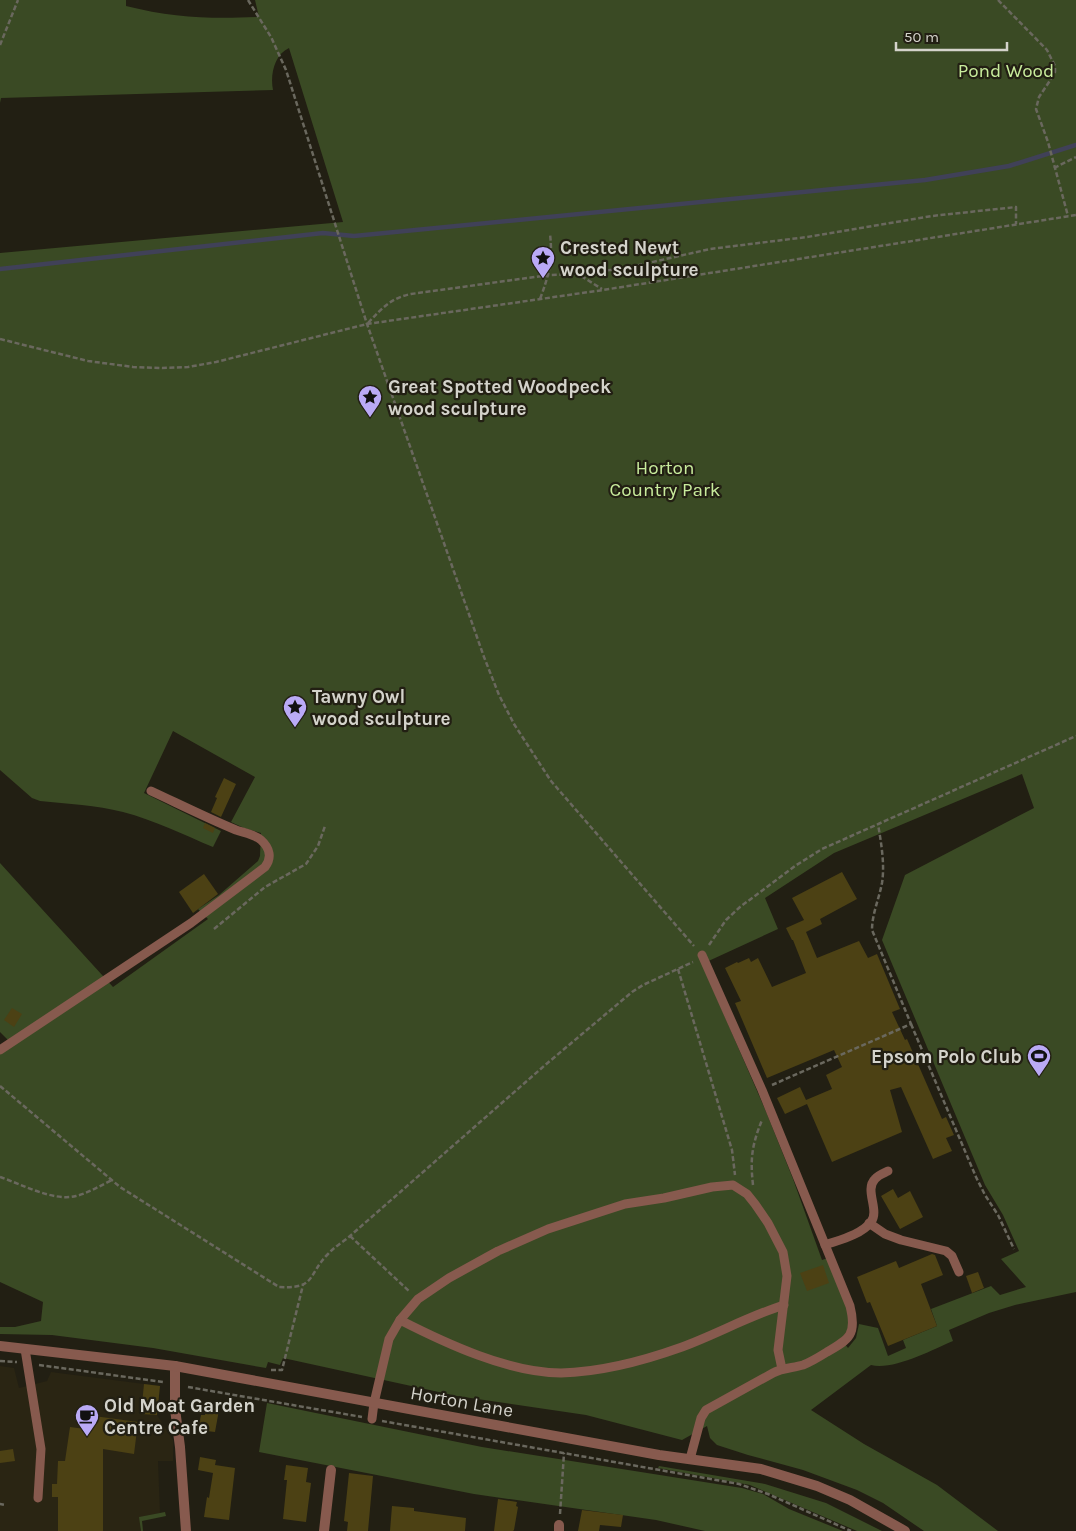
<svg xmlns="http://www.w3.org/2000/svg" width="1076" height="1531" font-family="Karla,sans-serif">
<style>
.built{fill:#2a2513}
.green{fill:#3a4a24;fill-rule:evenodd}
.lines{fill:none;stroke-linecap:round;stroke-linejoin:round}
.stream{stroke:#404158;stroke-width:4.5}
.building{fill:#4c4114}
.path{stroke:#6a685e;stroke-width:2.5;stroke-dasharray:5 2.5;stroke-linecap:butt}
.service{stroke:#875a4e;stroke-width:9}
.minor{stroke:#875a4e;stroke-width:10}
.tertiary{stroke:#875a4e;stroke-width:10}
.labels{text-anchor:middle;stroke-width:4.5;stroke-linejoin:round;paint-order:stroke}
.park-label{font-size:19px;fill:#c8ec9c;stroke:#221f13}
.poi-label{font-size:19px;font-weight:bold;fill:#d4d3cb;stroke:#221f13;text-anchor:start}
.street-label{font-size:19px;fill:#d4d3cb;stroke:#221f13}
</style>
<rect width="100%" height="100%" fill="#221f13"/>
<!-- built -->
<polygon class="built" points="0,1366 14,1368 19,1388 47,1381 51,1372 160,1386 157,1415 173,1440 173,1461 158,1461 160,1513 140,1517 141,1531 0,1531"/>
<!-- green -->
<g class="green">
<path d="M0,0H126V6C174,18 210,19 259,17L255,0H1076V1292L1015,1305L989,1313L949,1330L953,1341C932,1350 892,1371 871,1365L811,1410L864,1444L937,1485L998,1531H924L883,1503L857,1490L803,1470L748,1455L717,1445L710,1438L707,1426L682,1440L586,1415L457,1396L283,1358L280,1365L268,1362L266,1368L153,1348L52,1335L0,1334V1327H15L41,1321L43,1302L0,1282V1046L8,1040L0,1032V863L113,987L208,919L198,909L219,895L258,861L260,856L261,833L244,828L231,822L255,777L173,731L144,793L221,831L213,847C184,835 154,820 123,812C96,805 68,804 40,801L32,798L0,770V253L343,222L289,48C274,55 270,75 273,90L1,98L0,103ZM1022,774L1034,808L905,875L882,940L985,1185L1003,1215L1019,1251L1001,1259L1026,1287L1000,1295L991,1286L931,1309L937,1326L903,1340L906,1348L888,1356L878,1328L859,1324L856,1338L848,1348L841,1339C844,1335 848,1331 849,1325C851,1305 836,1277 828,1258L822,1260L793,1179L767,1114L702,964L778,929L765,898L834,853Z"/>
<polygon points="267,1403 482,1447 742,1488 763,1494 789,1509 843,1531 705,1531 656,1520 474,1494 259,1452"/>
<polygon points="659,1466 765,1484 826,1503 882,1531 857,1531 750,1485 658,1468"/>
<polygon points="165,1512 166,1516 142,1521 143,1531 141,1531 139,1517"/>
</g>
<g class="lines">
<!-- stream -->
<polyline class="stream" points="0,269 323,233 354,236 925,180 1009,166 1076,145"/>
</g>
<!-- building -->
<g class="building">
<polygon points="224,778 236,784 221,817 211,812 217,798 215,797"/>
<polygon points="205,823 215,828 213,833 203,828"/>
<polygon points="842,872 857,899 820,919 822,924 806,932 817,958 859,941 868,958 877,954 900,1009 892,1012 905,1040 907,1039 942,1119 946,1117 954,1135 946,1138 952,1151 933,1159 901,1087 890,1090 902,1132 832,1162 807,1104 785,1114 777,1098 800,1087 806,1100 832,1089 826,1075 842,1067 834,1050 767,1078 735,1003 741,1001 725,968 737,962 738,963 749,958 751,962 758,958 772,987 806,973 793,940 792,940 786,928 804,920 792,898"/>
<polygon points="204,874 218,894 193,913 179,892"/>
<polygon points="12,1008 22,1014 14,1027 4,1020"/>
<polygon points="893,1189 898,1198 910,1191 923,1217 900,1229 881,1196"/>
<polygon points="932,1254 935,1255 943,1275 921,1284 937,1326 888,1346 870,1302 867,1303 857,1277 896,1261 899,1268"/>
<polygon points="823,1265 829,1283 807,1291 800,1273"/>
<polygon points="978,1272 984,1288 972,1293 966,1276"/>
<polygon points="144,1384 160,1386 157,1415 141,1414"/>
<polygon points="206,1408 219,1410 215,1432 198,1430 201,1415 205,1415"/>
<polygon points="94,1416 138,1422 134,1454 103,1449 103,1531 58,1531 58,1497 52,1497 52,1484 57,1484 58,1461 65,1461 70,1427 93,1430"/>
<polygon points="13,1449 15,1461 0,1463 0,1451"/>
<polygon points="200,1457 216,1460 215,1465 235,1468 229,1520 204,1517 207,1497 209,1498 213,1473 198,1470"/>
<polygon points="286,1465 308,1468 306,1482 311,1483 306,1522 283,1519 287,1480 284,1480"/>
<polygon points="349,1473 373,1476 368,1531 347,1531 348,1522 344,1521"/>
<polygon points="498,1499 517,1502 516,1506 518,1507 514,1530 513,1531 494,1531"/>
<polygon points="392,1506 414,1508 414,1511 466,1518 465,1531 390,1531"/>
<polygon points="582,1510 623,1515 621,1527 600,1525 599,1531 578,1531"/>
</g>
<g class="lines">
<!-- path -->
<g class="path">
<polyline points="248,0 271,37 286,70 367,324 484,657 499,695 514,724 551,781 694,946"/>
<polyline points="998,0 1047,50 1055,66 1055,72 1051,79 1039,97 1036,109 1048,142 1068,216"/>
<polyline points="0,45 18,0"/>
<polyline points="1054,168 1076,157"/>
<polyline points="578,274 626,268 710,249 807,237 932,216 1016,207 1016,224"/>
<path d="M540,299C549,275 553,260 550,234"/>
<path d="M368,323C382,308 391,298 411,294L549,275L578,274L602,289"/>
<polyline points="0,339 88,361 133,367 162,368 188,367 216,362 367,324 603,290 1076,215"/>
<polyline points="214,929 265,887 306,864 318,846 325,826"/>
<polyline points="709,945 726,920 740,907 795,866 822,849 1076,736"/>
<polyline points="678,969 732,1150 735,1175"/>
<polyline points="911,1024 976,1177 985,1195 998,1215 1014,1249"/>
<path d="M772,1085L911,1024L872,930C872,914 879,899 882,883C885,864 881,842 878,824"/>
<path d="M0,1086L120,1187L279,1287C317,1289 307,1275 328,1254C334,1247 343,1242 350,1236L544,1066L632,992L643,985L693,962"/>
<path d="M0,1177C21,1184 54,1202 76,1196C88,1193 100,1186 112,1180"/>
<path d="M753,1185C750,1158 752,1145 762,1120"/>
<polyline points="350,1236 410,1292"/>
<polyline points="0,1361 17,1362"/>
<polyline points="39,1365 163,1382"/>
<polyline points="271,1370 282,1370 303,1285"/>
<polyline points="188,1387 362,1417"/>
<polyline points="382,1421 739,1484 768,1494 851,1531"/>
<polyline points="0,1505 0,1504 6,1505"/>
<polyline points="560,1514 564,1453"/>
</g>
<!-- service -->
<g class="service">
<path d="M0,1050L191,923L265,867C272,858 270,848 261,840C254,834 245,833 236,830C207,818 179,804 151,791"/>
<polyline points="869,1223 885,1234 901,1240 946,1251 952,1256 959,1272"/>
<path d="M825,1245C839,1240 861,1235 871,1222C880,1210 864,1190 875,1179C878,1175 884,1173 888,1171"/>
<path d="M400,1320C445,1343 509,1373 561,1373C602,1372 643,1361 682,1347C717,1334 749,1316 784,1305"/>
<polyline points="25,1349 41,1449 38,1498"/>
<polyline points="372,1419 374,1403 389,1339 400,1320 418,1299 449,1278 498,1251 548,1229 625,1204 664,1198 712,1187 733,1185 747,1194 755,1204 768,1223 783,1252 787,1276 778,1350 782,1369"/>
<path d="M690,1459L701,1418L706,1410L773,1373C782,1368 793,1368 803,1365C811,1362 819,1357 827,1352C850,1339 857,1334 850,1306L762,1090L702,955"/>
</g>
<!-- minor -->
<g class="minor">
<polyline points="175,1366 175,1409 180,1447 186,1531"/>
<polyline points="324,1531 331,1470"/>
<polyline points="559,1531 559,1525"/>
</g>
<!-- tertiary -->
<polyline class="tertiary" points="0,1346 175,1366 659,1455 761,1469 817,1486 850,1500 905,1531"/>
</g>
<!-- icons -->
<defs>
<g id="sight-pin" transform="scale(1.25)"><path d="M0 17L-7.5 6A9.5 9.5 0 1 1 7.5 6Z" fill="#baaaf6" stroke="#221f13"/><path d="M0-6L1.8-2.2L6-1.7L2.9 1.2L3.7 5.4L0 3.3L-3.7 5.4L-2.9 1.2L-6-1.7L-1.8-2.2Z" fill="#111"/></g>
<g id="stadium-pin" transform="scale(1.25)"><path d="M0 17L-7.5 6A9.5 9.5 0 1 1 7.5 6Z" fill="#baaaf6" stroke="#221f13"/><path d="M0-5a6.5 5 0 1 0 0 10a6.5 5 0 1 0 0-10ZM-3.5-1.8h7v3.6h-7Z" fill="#111"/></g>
<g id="cafe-pin" transform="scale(1.25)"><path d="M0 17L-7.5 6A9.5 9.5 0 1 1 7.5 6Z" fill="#baaaf6" stroke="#221f13"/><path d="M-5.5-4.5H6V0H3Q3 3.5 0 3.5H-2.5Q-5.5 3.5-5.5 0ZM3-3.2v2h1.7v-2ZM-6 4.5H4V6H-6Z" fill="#111"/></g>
</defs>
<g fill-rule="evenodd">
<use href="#sight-pin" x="543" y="258"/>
<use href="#sight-pin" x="370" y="397"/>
<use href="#sight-pin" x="295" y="707"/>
<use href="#stadium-pin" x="1039" y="1056"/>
<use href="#cafe-pin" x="87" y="1416"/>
</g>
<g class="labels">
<!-- park labels -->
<g class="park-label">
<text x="1006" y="77">Pond Wood</text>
<text x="665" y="474">Horton<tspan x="665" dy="22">Country Park</tspan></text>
</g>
<!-- poi labels -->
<g class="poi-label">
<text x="560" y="254">Crested Newt<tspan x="560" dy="22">wood sculpture</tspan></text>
<text x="388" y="393">Great Spotted Woodpeck<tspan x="388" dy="22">wood sculpture</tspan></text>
<text x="312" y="703">Tawny Owl<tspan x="312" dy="22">wood sculpture</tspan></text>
<text x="1022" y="1063" text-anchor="end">Epsom Polo Club</text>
<text x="104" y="1412">Old Moat Garden<tspan x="104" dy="22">Centre Cafe</tspan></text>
</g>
<!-- street labels -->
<g class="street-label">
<text transform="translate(462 1401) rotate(10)" y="7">Horton Lane</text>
</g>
</g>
<!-- scale -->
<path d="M896 42v8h111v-8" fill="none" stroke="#d4d3cb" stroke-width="2.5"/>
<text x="904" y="42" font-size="15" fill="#d4d3cb" stroke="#221f13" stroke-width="4" paint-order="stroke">50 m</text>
</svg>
